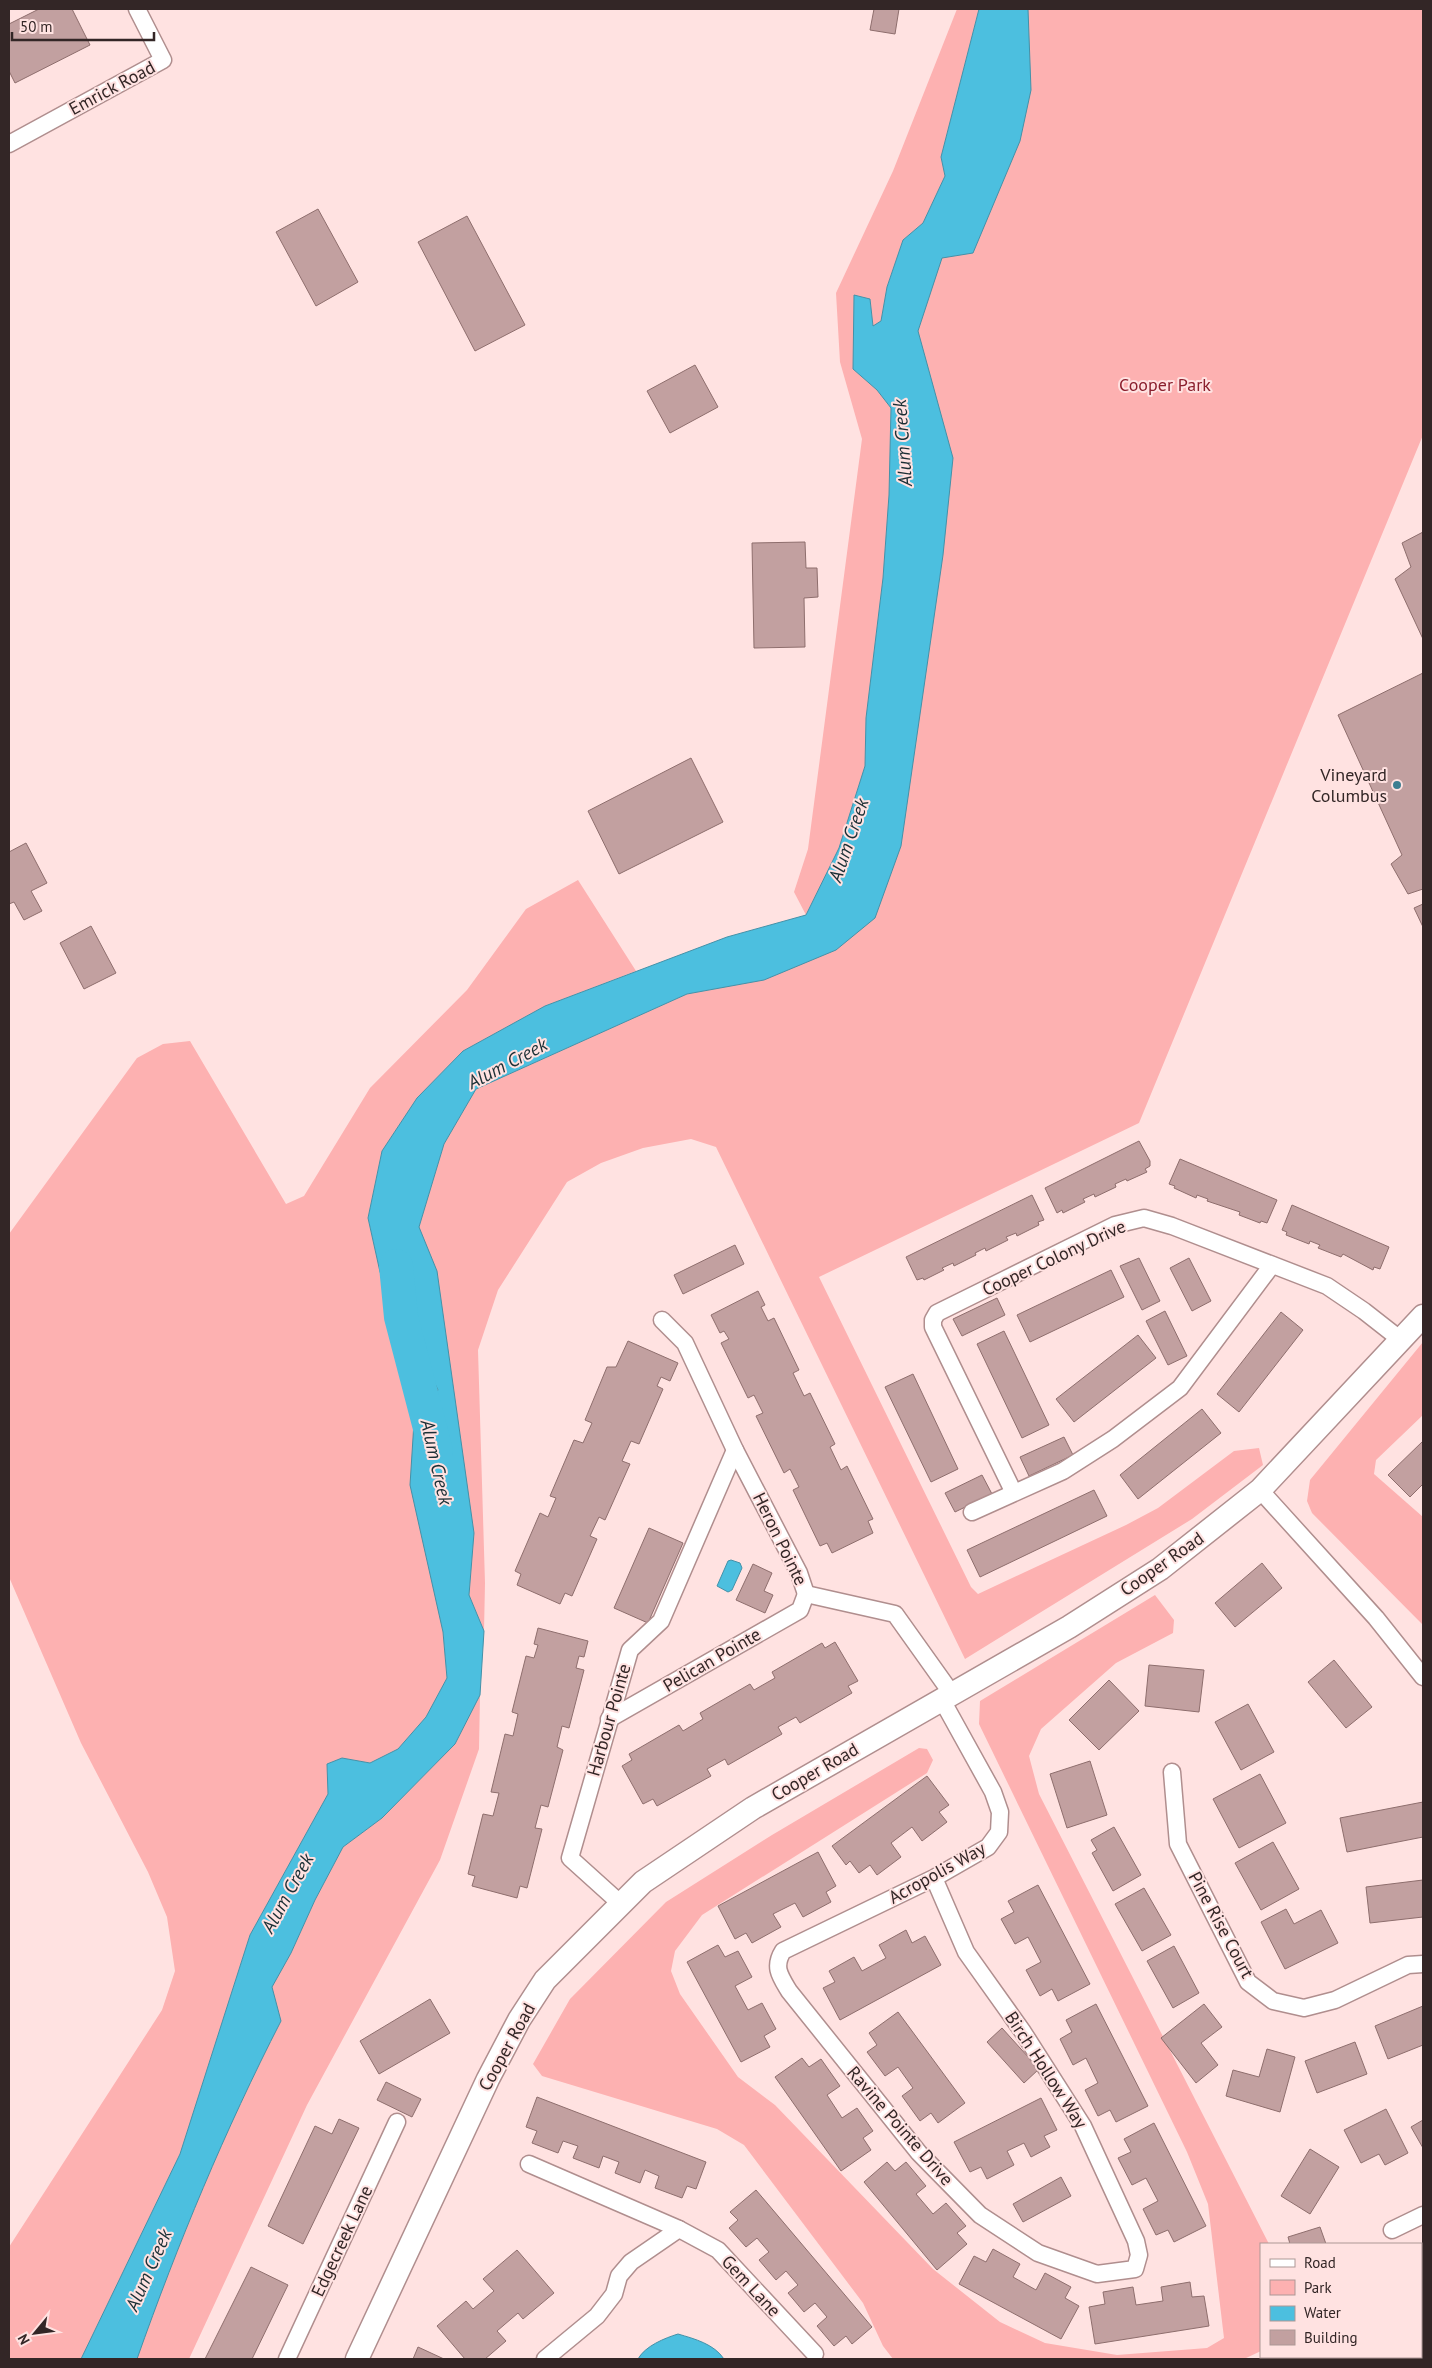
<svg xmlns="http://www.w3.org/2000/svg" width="1432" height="2368" font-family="'PT Sans',sans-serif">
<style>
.green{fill:#fdb1b1}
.water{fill:#4cbfdf;stroke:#4491a8}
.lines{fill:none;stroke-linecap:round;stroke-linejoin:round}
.river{stroke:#4cbfdf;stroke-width:34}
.building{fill:#c2a0a0;stroke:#8e6e6d}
.street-casing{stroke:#b08e8e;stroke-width:19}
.secondary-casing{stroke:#b08e8e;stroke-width:25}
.street{stroke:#fff;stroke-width:16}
.secondary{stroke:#fff;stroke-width:22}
.poi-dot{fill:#3d7e91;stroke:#ffe2e1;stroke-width:2}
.labels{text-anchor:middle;stroke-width:4;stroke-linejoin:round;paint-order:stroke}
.street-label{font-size:18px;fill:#332626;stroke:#ffe2e1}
.park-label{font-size:18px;fill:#8b1f2d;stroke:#ffe2e1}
.poi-label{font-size:18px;fill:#332626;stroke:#ffe2e1;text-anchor:end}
.water-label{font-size:19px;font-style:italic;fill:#1b2f35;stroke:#ffe2e1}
</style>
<rect width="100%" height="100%" fill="#ffe2e1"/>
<!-- green -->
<g class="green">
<polygon points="957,9 979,9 941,157 945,176 923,223 903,240 887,287 881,321 873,327 870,299 854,295 853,369 877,390 891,408 889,495 883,578 866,718 865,766 839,848 806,915 794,892 808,849 862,439 840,362 836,293 893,171"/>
<polygon points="1028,9 1423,9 1423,435 1139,1123 819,1277 971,1587 978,1594 1126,1525 1158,1508 1234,1451 1259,1448 1263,1465 1192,1519 965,1659 716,1147 691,1139 643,1148 601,1163 567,1182 498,1290 478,1350 485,1583 484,1631 469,1595 474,1533 419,1227 444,1144 476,1089 687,994 714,989 860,905 895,416 930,248 1028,15"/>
<polygon points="578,880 636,971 545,1006 463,1051 417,1098 382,1151 368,1218 380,1272 438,1390 414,1422 443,1632 447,1678 426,1717 398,1749 370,1763 342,1758 327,1764 328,1794 250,1935 180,2154 81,2359 9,2359 9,2247 162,2010 175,1971 167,1917 148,1872 81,1743 9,1577 9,1234 137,1058 163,1044 190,1041 286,1204 304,1196 370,1088 467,990 526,909"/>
<polygon points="1423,1342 1423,1415 1376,1460 1374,1474 1423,1517 1423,1625 1312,1513 1307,1501 1310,1480"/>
<polygon points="1155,1595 1174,1620 1173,1633 1116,1663 1041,1729 1029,1756 1039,1794 1269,2244 1261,2244 1261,2351 1244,2359 893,2359 883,2346 863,2303 744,2145 717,2129 542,2076 533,2064 570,1999 666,1902 772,1835 919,1748 927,1749 933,1760 927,1773 702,1915 675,1951 671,1971 680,1994 738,2077 775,2105 933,2269 1000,2322 1045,2343 1117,2355 1207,2348 1224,2338 1208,2204 1187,2152 979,1724 980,1701"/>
<path d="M480,1695L479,1749L440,1860L307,2105L189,2359H137C178,2243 225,2130 281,2021L271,1987L291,1953L315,1900L343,1847L382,1818L455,1744Z"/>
</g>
<!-- water -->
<g class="water">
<path d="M979,9H1028L1031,90L1020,141L973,253L942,258L918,331L953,458L943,555L901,846L875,918L836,950L764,980L687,994L476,1089L444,1144L419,1227L437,1271L474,1533L469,1595L484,1631L480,1695L455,1744L382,1818L343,1847L315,1900L291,1953L272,1987L281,2021C225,2130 178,2243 137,2359H81L180,2154L250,1935L328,1794L327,1764L342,1758L370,1763L398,1749L426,1717L447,1678L443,1632L410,1485L414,1422L438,1390L380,1272L368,1218L382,1151L417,1098L463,1051L545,1006L727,937L806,915L839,848L865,766L866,718L883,578L889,495L891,408L877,390L853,369L854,295L870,299L873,326L881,321L887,287L903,240L923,223L945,176L941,157Z"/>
<polygon points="731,1560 740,1563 742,1568 732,1590 728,1592 717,1586 728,1561"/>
<path d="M678,2334C695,2339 714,2344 724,2359H638C645,2346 665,2338 678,2334Z"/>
</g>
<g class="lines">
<!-- river -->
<polyline class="river" points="396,1266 401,1317 436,1451"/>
</g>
<!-- building -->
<g class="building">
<polygon points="39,9 72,9 90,45 15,83 9,71 9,24"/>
<polygon points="874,9 899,9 895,34 870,30"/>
<polygon points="318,209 358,282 316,306 276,232"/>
<polygon points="467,216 525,325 475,351 418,242"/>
<polygon points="695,365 718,407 670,433 647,391"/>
<polygon points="1423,532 1423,639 1395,579 1411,567 1402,543"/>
<polygon points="805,542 806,568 817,568 818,597 804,598 805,647 754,648 752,543"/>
<polygon points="1423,673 1423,890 1423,889 1408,894 1391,864 1402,855 1338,715"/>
<polygon points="691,758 723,822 619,874 588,811"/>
<polygon points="26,843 47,883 31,891 42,911 24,920 14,902 9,904 9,852"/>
<polygon points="1423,904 1423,927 1414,908"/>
<polygon points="91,926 116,973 84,989 60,943"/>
<polygon points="1139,1141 1150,1161 1150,1166 1145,1169 1147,1172 1127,1181 1126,1179 1115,1184 1116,1187 1095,1197 1094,1194 1083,1199 1085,1202 1063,1213 1062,1210 1057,1213 1045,1188"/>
<polygon points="1180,1159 1277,1200 1267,1223 1261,1221 1260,1223 1239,1215 1240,1212 1207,1201 1208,1199 1197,1195 1196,1198 1174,1188 1175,1186 1169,1184"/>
<polygon points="1032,1195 1044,1220 1038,1222 1039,1225 1017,1236 1016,1233 1006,1237 1008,1240 986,1251 985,1248 975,1253 976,1255 954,1266 953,1263 942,1268 944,1270 924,1280 923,1278 917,1280 906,1257"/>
<polygon points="1292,1205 1389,1247 1380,1269 1374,1267 1373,1270 1343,1254 1341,1257 1318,1248 1320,1245 1310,1241 1309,1244 1286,1235 1287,1232 1282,1230"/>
<polygon points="735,1245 744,1264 683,1294 674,1275"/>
<polygon points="1139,1258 1160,1301 1142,1310 1120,1266"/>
<polygon points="1189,1258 1211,1301 1192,1311 1170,1268"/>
<polygon points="1111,1270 1124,1297 1030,1342 1017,1315"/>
<polygon points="758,1291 765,1305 761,1307 768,1321 774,1318 799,1370 793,1373 804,1396 810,1393 835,1444 830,1447 841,1470 847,1466 873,1519 868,1521 873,1533 832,1553 827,1543 820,1546 793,1490 799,1487 790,1469 784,1473 756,1416 763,1413 754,1395 748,1398 721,1343 729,1339 724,1331 720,1333 711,1315"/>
<polygon points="997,1298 1005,1315 962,1336 953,1319"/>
<polygon points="1165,1311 1187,1356 1168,1365 1146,1321"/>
<polygon points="1281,1312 1303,1330 1239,1412 1217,1394"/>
<polygon points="1004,1331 1049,1425 1022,1438 977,1344"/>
<polygon points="1138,1335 1156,1358 1074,1422 1056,1399"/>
<polygon points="628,1341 678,1363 670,1381 661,1377 657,1386 663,1389 639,1444 631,1441 622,1461 630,1464 605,1520 599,1517 590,1536 597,1539 572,1596 565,1593 560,1604 517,1585 521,1574 515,1571 540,1513 548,1517 556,1498 550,1496 574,1440 583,1443 592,1423 585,1420 607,1367 616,1367"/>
<polygon points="913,1374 958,1469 931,1482 885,1387"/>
<polygon points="1202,1409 1221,1433 1138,1499 1120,1475"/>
<polygon points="1064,1437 1073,1455 1029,1476 1020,1457"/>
<polygon points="1423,1441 1423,1484 1410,1497 1388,1475"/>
<polygon points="982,1475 992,1494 955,1512 945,1493"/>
<polygon points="1094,1490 1107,1516 980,1577 967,1550"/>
<polygon points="649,1528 683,1543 648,1623 614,1608"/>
<polygon points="1262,1563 1282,1588 1235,1627 1215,1603"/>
<polygon points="753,1564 772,1573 764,1591 773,1595 765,1613 736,1600"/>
<polygon points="538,1628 588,1641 584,1657 579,1656 576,1668 584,1670 569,1728 562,1726 557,1747 563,1750 548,1807 541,1805 535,1828 542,1829 527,1888 520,1886 517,1898 472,1886 475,1876 468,1874 483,1814 493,1816 499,1793 491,1792 505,1734 513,1736 518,1714 512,1712 526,1656 534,1658 538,1645 534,1644"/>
<polygon points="835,1642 858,1681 848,1686 852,1693 800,1723 796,1717 778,1727 782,1734 728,1765 725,1759 707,1769 711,1776 657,1806 653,1799 643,1804 622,1766 632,1760 629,1754 679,1725 683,1731 703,1719 700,1713 750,1684 754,1690 775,1678 772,1672 822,1643 825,1648"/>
<polygon points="1334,1660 1372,1707 1346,1728 1308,1682"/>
<polygon points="1149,1665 1204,1670 1199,1712 1145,1706"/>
<polygon points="1109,1680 1139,1711 1099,1750 1069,1720"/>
<polygon points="1248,1704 1274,1752 1241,1770 1215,1722"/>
<polygon points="1090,1761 1107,1815 1067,1828 1050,1774"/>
<polygon points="1260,1774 1286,1823 1239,1848 1213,1799"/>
<polygon points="927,1776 949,1805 939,1812 947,1822 922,1841 912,1827 891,1843 901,1857 877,1875 870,1865 859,1873 850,1861 846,1865 832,1846"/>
<polygon points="1423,1802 1423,1837 1347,1852 1340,1818"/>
<polygon points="1114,1827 1141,1875 1113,1891 1092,1853 1097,1850 1091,1840"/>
<polygon points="1273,1842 1299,1889 1261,1910 1235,1863"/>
<polygon points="818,1852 836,1886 826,1892 831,1902 803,1917 795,1903 773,1914 781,1927 752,1943 746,1933 735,1939 718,1906"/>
<polygon points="1423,1880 1423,1917 1370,1923 1366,1887"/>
<polygon points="1038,1885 1090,1984 1058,2001 1052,1989 1040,1996 1026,1970 1041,1962 1028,1937 1015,1944 1001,1919 1014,1912 1008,1901"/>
<polygon points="1144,1888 1171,1935 1142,1951 1115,1904"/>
<polygon points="1286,1909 1294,1924 1321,1910 1338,1943 1285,1969 1261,1922"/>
<polygon points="906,1930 912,1943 925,1936 941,1965 840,2020 823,1988 835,1982 829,1971 854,1957 862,1971 886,1958 879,1945"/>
<polygon points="718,1945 725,1957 738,1951 752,1977 735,1986 748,2010 762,2003 776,2029 764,2036 770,2047 741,2062 687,1962"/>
<polygon points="1174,1946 1199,1993 1173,2008 1147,1961"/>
<polygon points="430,1999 450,2033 379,2074 360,2041"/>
<polygon points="1096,2004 1148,2106 1116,2122 1110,2110 1098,2116 1085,2090 1098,2083 1086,2058 1073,2065 1060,2039 1072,2032 1066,2020"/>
<polygon points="1204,2004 1222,2027 1201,2043 1218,2065 1196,2083 1161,2038"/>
<polygon points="1423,2006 1423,2045 1388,2059 1375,2026"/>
<polygon points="898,2012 965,2103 938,2123 931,2113 920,2121 902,2096 913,2088 898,2067 885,2076 867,2052 877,2045 869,2033"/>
<polygon points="1002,2028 1039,2069 1024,2083 987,2042"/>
<polygon points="1355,2042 1367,2074 1317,2093 1305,2061"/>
<polygon points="1267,2049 1295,2057 1280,2112 1226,2096 1233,2070 1259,2077"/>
<polygon points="802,2058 809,2067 821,2059 840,2086 827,2095 842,2118 857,2108 873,2131 863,2138 871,2150 841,2171 775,2077"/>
<polygon points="386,2082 421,2099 412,2117 377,2100"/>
<polygon points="537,2097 706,2162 696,2189 687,2186 682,2198 655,2188 659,2176 645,2170 640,2183 615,2173 619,2162 603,2156 599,2168 573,2158 578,2146 563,2141 558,2153 532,2143 537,2131 526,2127"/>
<polygon points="1041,2098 1057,2130 1044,2136 1050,2147 1031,2157 1024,2143 1007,2151 1014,2165 987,2179 981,2167 970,2172 954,2142"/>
<polygon points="1386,2109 1408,2153 1385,2165 1379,2154 1361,2163 1344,2130"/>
<polygon points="339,2119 359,2128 303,2244 268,2226 315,2126 332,2134"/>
<polygon points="1423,2120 1423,2148 1411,2127"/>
<polygon points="1154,2123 1206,2226 1174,2242 1168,2230 1156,2235 1143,2209 1158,2201 1146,2178 1132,2185 1118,2158 1131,2152 1124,2139"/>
<polygon points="1310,2149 1339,2167 1310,2214 1281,2196"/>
<polygon points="887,2162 895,2171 906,2162 926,2186 916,2194 933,2214 946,2203 966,2226 957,2233 967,2244 937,2270 864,2182"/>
<polygon points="1061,2177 1071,2196 1023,2222 1013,2204"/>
<polygon points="756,2190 872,2327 852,2344 846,2336 834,2346 817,2326 827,2317 815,2303 804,2312 788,2293 798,2285 786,2271 776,2280 759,2260 769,2252 757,2238 746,2247 729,2228 738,2220 730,2212"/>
<polygon points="1320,2227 1326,2244 1290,2244 1288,2237"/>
<polygon points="993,2249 1020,2264 1013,2277 1036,2290 1045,2273 1071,2287 1065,2298 1079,2306 1061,2339 959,2284 974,2256 986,2262"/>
<polygon points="517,2250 554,2293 523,2319 518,2313 497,2331 506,2341 485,2359 465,2359 437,2326 466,2301 473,2309 494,2291 483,2279"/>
<polygon points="251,2267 288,2285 252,2359 205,2359"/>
<polygon points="1190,2282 1192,2297 1204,2296 1209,2326 1095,2344 1089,2307 1105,2304 1103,2292 1133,2287 1136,2305 1163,2301 1161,2287"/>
<polygon points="1421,2294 1423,2295 1423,2338 1421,2342"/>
<polygon points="418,2347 444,2359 413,2359"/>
</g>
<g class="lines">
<!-- street casing -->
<g class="street-casing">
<g id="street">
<polyline points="9,144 163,60 137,9"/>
<polyline points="662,1320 685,1343 735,1450 799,1573 806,1594"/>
<polyline points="1260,1490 1376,1618 1423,1677"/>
<polyline points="1013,1491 933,1327 933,1320 937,1313 1115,1225 1144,1218 1172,1226 1327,1286 1364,1311 1401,1340"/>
<polyline points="972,1512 1063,1471 1113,1439 1180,1388 1272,1265"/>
<polyline points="806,1594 895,1614 952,1694"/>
<polyline points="609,1719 800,1610 806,1594"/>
<polyline points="1172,1772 1178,1844 1248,1982 1273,2001 1304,2008 1335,2000 1408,1965 1423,1964"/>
<path d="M934,1878L966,1952L1023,2032L1083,2126L1136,2241L1139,2255L1135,2269L1097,2274L1038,2253L980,2215L919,2153L789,1991C780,1976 773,1967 783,1951L934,1878L988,1847L999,1832L1000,1812L993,1792L942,1700"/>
<polyline points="621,1904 570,1858 630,1650 661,1621 735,1450"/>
<polyline points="529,2164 679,2229 718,2250 815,2354"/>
<polyline points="1392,2230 1423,2215"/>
<polyline points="287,2359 397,2122"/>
<polyline points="545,2359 597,2316 614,2294 619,2276 631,2262 679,2229"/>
</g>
</g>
<!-- secondary casing -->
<g class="secondary-casing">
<polyline id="secondary" points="357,2359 488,2079 519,2020 545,1980 643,1882 753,1808 1069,1627 1160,1569 1260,1490 1423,1316"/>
</g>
<!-- street -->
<use href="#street" class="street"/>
<!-- secondary -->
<use href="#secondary" class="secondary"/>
</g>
<!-- markers -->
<circle class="poi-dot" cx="1397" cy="785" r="5"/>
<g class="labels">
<!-- street labels -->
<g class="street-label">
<text transform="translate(112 88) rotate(-28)" y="6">Emrick Road</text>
<text transform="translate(1054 1258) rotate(-25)" y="6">Cooper Colony Drive</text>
<text transform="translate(780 1539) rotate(64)" y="6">Heron Pointe</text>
<text transform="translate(1162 1564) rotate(-35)" y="6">Cooper Road</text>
<text transform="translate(712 1660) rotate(-30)" y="6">Pelican Pointe</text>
<text transform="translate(609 1720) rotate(-74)" y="6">Harbour Pointe</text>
<text transform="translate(815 1772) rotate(-30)" y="6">Cooper Road</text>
<text transform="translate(937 1873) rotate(-29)" y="6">Acropolis Way</text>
<text transform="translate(1221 1925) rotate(62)" y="6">Pine Rise Court</text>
<text transform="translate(507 2047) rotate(-61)" y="6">Cooper Road</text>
<text transform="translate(1046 2070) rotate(57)" y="6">Birch Hollow Way</text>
<text transform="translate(900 2126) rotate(49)" y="6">Ravine Pointe Drive</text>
<text transform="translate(342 2241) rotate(-65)" y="6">Edgecreek Lane</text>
<text transform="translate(751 2286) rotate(47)" y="6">Gem Lane</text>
</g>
<!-- park labels -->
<g class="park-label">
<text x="1165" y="391">Cooper Park</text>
</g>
<!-- poi labels -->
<g class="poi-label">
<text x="1387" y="781">Vineyard<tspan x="1387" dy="21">Columbus</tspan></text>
</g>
<!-- water labels -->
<g class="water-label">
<text transform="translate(902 443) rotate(-94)" y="7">Alum Creek</text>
<text transform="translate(848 840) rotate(-71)" y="7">Alum Creek</text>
<text transform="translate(507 1063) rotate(-28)" y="7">Alum Creek</text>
<text transform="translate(437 1462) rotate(77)" y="7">Alum Creek</text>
<text transform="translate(287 1893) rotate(-61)" y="7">Alum Creek</text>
<text transform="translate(148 2270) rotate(-66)" y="7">Alum Creek</text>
</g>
</g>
<!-- border -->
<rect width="1432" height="2368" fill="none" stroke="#332626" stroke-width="20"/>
<!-- legend -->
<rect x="1260" y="2243" width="162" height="115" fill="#ffe2e1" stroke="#ad9796"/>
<rect x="1270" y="2259" width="25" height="8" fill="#ffffff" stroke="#ad9796"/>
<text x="1304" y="2268" font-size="15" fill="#332626">Road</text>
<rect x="1270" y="2280" width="25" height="15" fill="#fdb1b1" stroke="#ad9796"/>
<text x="1304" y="2293" font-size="15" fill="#332626">Park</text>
<rect x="1270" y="2306" width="25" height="15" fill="#4cbfdf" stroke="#ad9796"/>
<text x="1304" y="2318" font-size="15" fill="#332626">Water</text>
<rect x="1270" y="2330" width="25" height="15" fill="#c2a0a0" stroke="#ad9796"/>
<text x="1304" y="2343" font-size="15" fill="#332626">Building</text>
<!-- north arrow -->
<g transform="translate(35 2333) rotate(241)" stroke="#ffe2e1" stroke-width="4" paint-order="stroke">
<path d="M0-4L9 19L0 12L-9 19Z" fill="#332626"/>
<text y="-8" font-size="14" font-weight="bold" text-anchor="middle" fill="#332626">N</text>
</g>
<!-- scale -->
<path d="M12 32v8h142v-8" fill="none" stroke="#332626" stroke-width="2.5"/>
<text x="20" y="32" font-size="15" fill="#332626" stroke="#ffe2e1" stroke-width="4" paint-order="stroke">50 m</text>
</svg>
